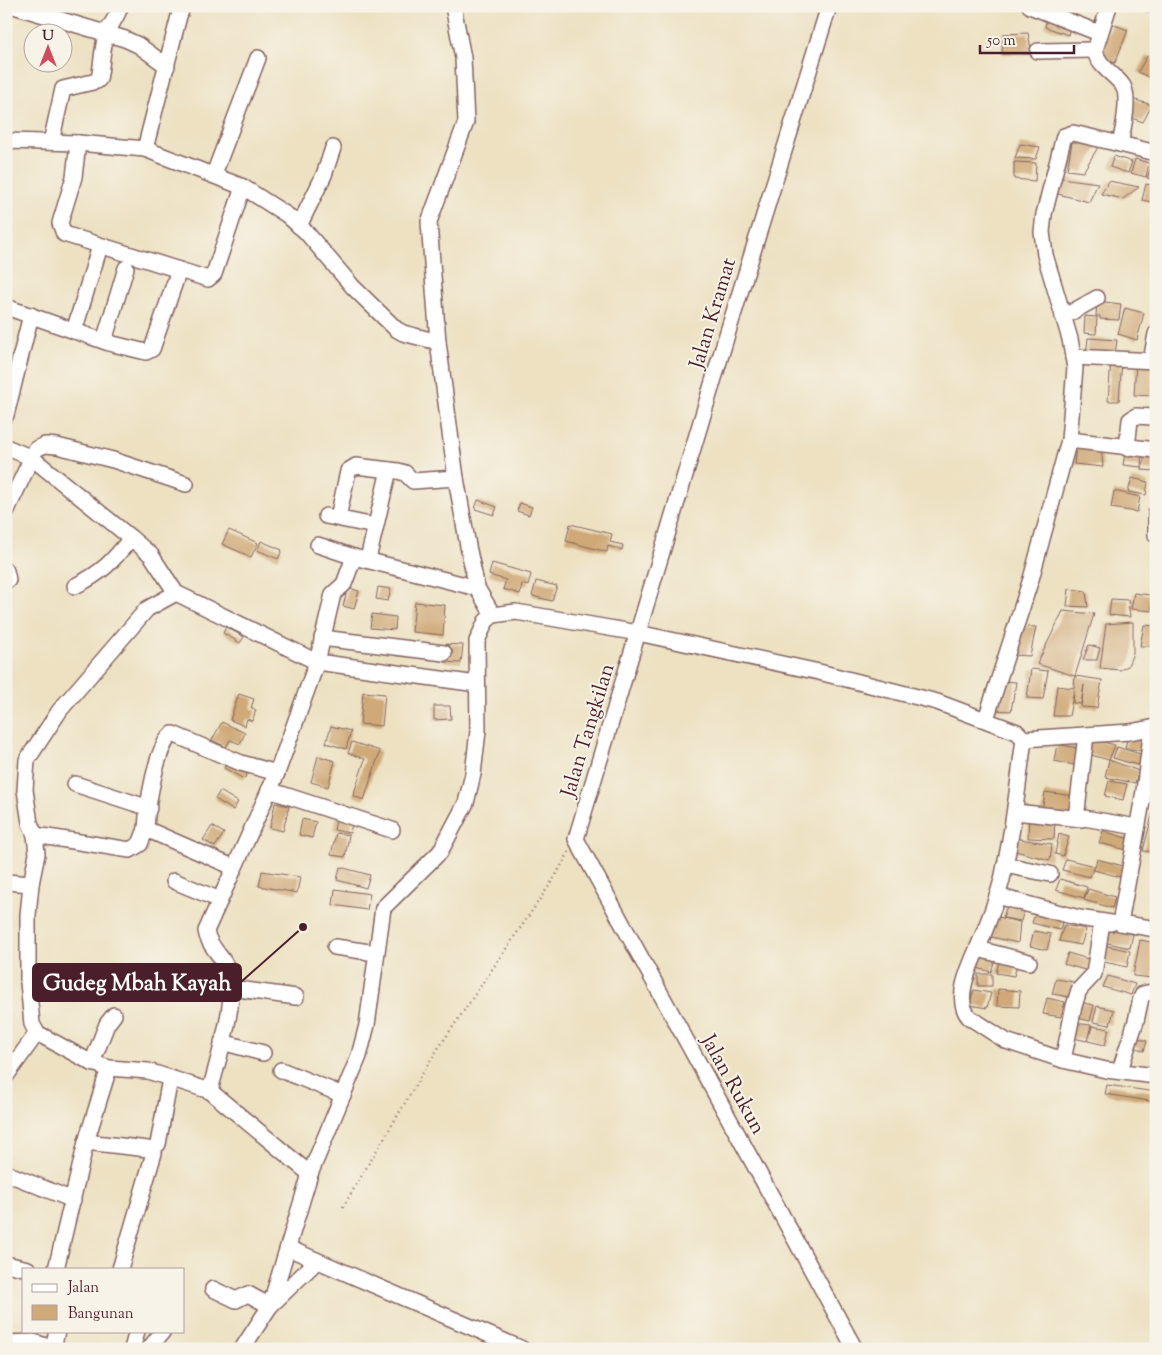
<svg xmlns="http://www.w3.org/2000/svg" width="1162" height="1355" font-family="'Sorts Mill Goudy',serif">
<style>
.building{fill:#cfa977}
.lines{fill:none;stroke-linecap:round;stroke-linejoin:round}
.street-casing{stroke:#836360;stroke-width:18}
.path{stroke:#836360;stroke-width:2.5;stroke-dasharray:1 4;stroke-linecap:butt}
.street{stroke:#fff;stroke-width:15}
.labels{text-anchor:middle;stroke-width:4;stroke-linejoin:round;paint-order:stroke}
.street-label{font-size:21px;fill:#4a1f2b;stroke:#f7f3e8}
.leader{fill:none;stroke:#4a1f2b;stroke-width:2}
.callout-dot{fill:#4a1f2b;stroke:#f7f3e8;stroke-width:2}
.callout{fill:#4a1f2b;stroke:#4a1f2b;stroke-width:2}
.callout-label{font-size:22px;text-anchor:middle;font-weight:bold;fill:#fff}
</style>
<rect width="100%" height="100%" fill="#f7f3e8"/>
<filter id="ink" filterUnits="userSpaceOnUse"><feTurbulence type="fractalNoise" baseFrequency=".02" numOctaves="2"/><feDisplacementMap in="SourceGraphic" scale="10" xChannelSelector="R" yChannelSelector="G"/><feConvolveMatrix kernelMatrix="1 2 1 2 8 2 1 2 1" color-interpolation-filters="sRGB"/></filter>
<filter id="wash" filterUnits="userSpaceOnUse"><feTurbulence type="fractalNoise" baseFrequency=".0096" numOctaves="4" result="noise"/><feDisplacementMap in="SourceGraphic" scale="20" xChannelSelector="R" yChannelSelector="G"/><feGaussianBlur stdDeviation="1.12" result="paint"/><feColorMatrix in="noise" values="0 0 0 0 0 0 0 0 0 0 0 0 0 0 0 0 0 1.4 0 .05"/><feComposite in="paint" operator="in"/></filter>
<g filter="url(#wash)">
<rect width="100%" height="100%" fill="#ede1c2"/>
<g id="blocks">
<!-- building -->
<g class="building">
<polygon points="1136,6 1156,6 1156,10 1155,13 1135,9"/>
<polygon points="1048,16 1071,25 1068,35 1045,27"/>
<polygon points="1112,24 1128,30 1115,63 1100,57"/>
<polygon points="1028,33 1032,54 1002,54 1003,34"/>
<polygon points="1147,56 1156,61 1156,81 1138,72"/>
<polygon points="1132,99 1152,105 1143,122 1126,116"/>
<polygon points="1073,137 1100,144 1083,172 1067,170"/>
<polygon points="1020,144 1040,147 1036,159 1015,158"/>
<polygon points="1114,156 1132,162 1128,173 1110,167"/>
<polygon points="1135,159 1149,163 1146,177 1131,173"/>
<polygon points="1014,162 1036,163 1035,181 1014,179"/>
<polygon points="1152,164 1156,165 1156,180 1147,178"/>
<polygon points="1061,178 1098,183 1089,202 1054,193"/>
<polygon points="1109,181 1139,187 1123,199 1101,194"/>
<polygon points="1146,184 1156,186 1156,203 1142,200"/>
<polygon points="1097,301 1121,304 1119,320 1100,319 1100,316 1096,316"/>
<polygon points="1125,308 1144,313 1137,340 1118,334"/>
<polygon points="1085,316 1097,317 1096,334 1084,333"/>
<polygon points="1088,338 1117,340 1115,354 1086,355"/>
<polygon points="1111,360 1122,361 1119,401 1108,401"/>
<polygon points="1136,362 1156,364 1156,396 1134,395"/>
<polygon points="1101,446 1103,467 1074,464 1076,447"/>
<polygon points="1125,453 1142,453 1141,467 1123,465"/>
<polygon points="1145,454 1156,455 1156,471 1142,470"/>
<polygon points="1132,478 1148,482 1146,495 1128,492"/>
<polygon points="1114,491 1140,497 1137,512 1111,508"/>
<polygon points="478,500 497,507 494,515 475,509"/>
<polygon points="520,503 532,507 529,515 517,511"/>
<polygon points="570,524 612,534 610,542 623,545 622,550 608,546 607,552 566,541"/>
<polygon points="229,530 258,543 251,557 222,544"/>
<polygon points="261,541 282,550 278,559 257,550"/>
<polygon points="492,563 531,574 528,586 522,584 520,594 503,589 506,580 489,575"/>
<polygon points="536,581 557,586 552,601 532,596"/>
<polygon points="378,587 391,589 388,601 376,599"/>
<polygon points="348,588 359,591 354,609 343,606"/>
<polygon points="1069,589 1086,591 1088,607 1067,606"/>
<polygon points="1134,593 1150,595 1152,611 1131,609"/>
<polygon points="1111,599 1128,600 1130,617 1109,615"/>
<polygon points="415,602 445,605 443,635 412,632"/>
<polygon points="1063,611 1094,614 1075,676 1037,664"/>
<polygon points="372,614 396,617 395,630 370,628"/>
<polygon points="1133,622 1133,653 1128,666 1120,670 1100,668 1106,624"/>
<polygon points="1144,625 1156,626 1156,646 1140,646"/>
<polygon points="1019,626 1036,627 1030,656 1014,655"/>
<polygon points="226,627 244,637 240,643 223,633"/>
<polygon points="445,644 463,645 461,663 444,662"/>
<polygon points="1089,645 1100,648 1097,660 1083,660"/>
<polygon points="1031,669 1048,671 1043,699 1027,698"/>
<polygon points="1075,676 1102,680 1097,708 1081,707 1084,685 1081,704 1073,703 1074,691 1069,716 1053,716 1057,686 1074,688"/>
<polygon points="1003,681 1016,682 1011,711 995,710"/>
<polygon points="363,692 385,694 382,726 360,724"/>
<polygon points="239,694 254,699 251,708 256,710 252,721 247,719 245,726 230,720"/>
<polygon points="434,706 450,706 451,719 434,720"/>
<polygon points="222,722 245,733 240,744 230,740 226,747 212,740"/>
<polygon points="331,726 351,731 346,749 326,743"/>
<polygon points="1129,733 1147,736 1143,751 1125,748"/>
<polygon points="1088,738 1115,745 1109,760 1139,771 1135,783 1105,777 1109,760 1084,753"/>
<polygon points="352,742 380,751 364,800 353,796 365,759 348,753"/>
<polygon points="1057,744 1077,748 1074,765 1054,761"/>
<polygon points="1117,747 1144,755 1141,766 1113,758"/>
<polygon points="318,756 335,761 328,787 311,782"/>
<polygon points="230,758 250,769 244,779 224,768"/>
<polygon points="1109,781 1127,784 1123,800 1105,796"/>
<polygon points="220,791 238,802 233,810 215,799"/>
<polygon points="1045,792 1074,796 1071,817 1042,813"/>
<polygon points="275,803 289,806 283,831 270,828"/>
<polygon points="1155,804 1156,852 1143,851"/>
<polygon points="337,816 353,819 350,833 334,830"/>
<polygon points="1029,817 1055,819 1054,839 1028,838"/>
<polygon points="302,819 316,822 312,838 299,835"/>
<polygon points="212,826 224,833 215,847 203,840"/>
<polygon points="1103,831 1130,839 1127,850 1099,843"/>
<polygon points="336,833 349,835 345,857 331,855"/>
<polygon points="1059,834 1069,837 1063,856 1055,854"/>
<polygon points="1014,838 1052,844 1050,860 1011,850"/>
<polygon points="1066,859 1094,866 1090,877 1062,870"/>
<polygon points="1097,859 1123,866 1120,877 1094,870"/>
<polygon points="340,867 370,875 366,888 337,880"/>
<polygon points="262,871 300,877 297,893 259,886"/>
<polygon points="1060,879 1087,887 1084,898 1056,890"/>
<polygon points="335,889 370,894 367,910 333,905"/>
<polygon points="1088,889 1115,897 1112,908 1084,900"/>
<polygon points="1008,902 1025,906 1021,921 1003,918"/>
<polygon points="1036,911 1063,919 1060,930 1032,923"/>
<polygon points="994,916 1020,922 1018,943 987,936"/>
<polygon points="1064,925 1086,929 1081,945 1059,941"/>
<polygon points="1107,928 1133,934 1130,948 1103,942"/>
<polygon points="1034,931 1051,934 1047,950 1030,946"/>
<polygon points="1140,940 1156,943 1153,978 1133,976"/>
<polygon points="1104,945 1130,951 1127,967 1100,961"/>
<polygon points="981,952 996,956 991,972 977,968"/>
<polygon points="1068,953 1095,961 1092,972 1064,964"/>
<polygon points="1000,958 1018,961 1014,976 996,973"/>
<rect x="978" y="974" width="14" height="12"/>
<polygon points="1108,976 1135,984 1131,995 1103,987"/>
<polygon points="1056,979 1074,982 1070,997 1052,994"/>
<polygon points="998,989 1020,991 1019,1007 997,1006"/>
<polygon points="974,990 991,993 987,1008 969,1005"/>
<polygon points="1047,998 1065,1002 1061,1017 1043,1014"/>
<polygon points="1077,1002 1094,1005 1090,1021 1073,1017"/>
<polygon points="1097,1006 1114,1010 1110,1025 1093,1022"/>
<polygon points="1073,1023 1091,1025 1087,1041 1069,1037"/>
<polygon points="1092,1026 1109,1029 1105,1045 1088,1041"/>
<polygon points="1132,1036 1147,1041 1144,1051 1130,1045"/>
<polygon points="1107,1085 1156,1092 1156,1102 1105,1094"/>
</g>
</g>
</g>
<g filter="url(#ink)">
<use href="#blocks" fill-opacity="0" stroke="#836360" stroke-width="1"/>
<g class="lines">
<!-- street casing -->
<g class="street-casing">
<g id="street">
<polyline points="14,6 125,39 138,45 167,66"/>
<polyline points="829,6 726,338 576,839 855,1349"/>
<polyline points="1030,6 1099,33"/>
<path d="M1109,6L1095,50C1097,66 1115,74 1123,86C1130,97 1123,131 1120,144L1156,153"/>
<polyline points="1038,51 1095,50"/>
<polyline points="6,141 78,143 145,149 243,187 287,215 306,232 353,287 396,329 403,333 438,342 456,478 468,546 477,588 493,615"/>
<path d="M51,142L63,89L97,81L99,79C102,64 102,49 106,35C110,24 118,17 120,6"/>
<polyline points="78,143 74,177 60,223 64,234 208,279 214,274 243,187"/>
<polyline points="145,149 179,16 183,6"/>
<polyline points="214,174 258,58"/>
<polyline points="299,226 324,175 333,148"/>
<polyline points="6,307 109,343 146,352 152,349 179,270"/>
<polyline points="1063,317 1097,298"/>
<polyline points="74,331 100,246"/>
<polyline points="104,341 126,268"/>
<polyline points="438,342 429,222 466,122 463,58 453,6"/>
<polyline points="1073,357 1156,361"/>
<polyline points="1151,361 1156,334"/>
<polyline points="6,415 31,315"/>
<polyline points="1069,440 1156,450"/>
<polyline points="6,447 32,458 131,538 151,555 176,593 317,662 477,684"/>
<polyline points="1127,448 1130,420 1136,416 1153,417"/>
<polyline points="6,512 36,449 45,445 57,446 113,460 186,484"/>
<polyline points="1156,513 1156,535"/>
<polyline points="326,516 375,526"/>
<polyline points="338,518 348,471 356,466 398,471 405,473 413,481 456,478"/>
<polyline points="318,545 354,557 477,588"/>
<polyline points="368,559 389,470"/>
<polyline points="6,571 8,580"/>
<path d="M75,586C102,573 113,561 131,538"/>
<polyline points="322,638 444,653"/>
<polyline points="986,719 1031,579 1069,440 1075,368 1070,339 1045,255 1042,232 1044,214 1064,136 1073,133 1120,144"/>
<polyline points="1152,728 1144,791 1120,923 1156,929"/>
<polyline points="1086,735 1077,810 1078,817 1137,827"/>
<path d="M1024,739C1018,783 1014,827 1004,870C1000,893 991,914 983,935C975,957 951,997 969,1017L1006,1041L1063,1060L1106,1070L1156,1076"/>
<polyline points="75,784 149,808"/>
<polyline points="269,790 392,830"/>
<polyline points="1015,812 1082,819"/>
<polyline points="35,835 130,850 140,844 146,829"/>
<polyline points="1005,865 1050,874"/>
<path d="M233,867L146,829C147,809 156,743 173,734L241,763L277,773"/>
<polyline points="174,881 220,900"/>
<polyline points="6,882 31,884 28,915 28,982 32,1024 37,1033 92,1063 109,1068 148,1071 210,1091 310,1174"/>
<polyline points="31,884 37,854 35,835 30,823 25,790 27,760 60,710 147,609 176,593"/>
<polyline points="997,896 1079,918 1111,923"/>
<polyline points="335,947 376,953"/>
<polyline points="978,949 1029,962"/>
<polyline points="231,988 296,997"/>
<polyline points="222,1042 263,1053"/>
<polyline points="1063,1060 1074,1006 1079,990 1094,974 1102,922"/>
<polyline points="92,1063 107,1024 114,1015"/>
<polyline points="281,1070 343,1095"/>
<polyline points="1120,1070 1136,1021 1141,998 1143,994 1156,991"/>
<polyline points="6,1076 37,1033"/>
<path d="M210,1091C217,1063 236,1005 230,978C227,958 208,948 206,931L277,773L317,662L333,594L344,584L354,557"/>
<polyline points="86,1142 148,1149 154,1153 120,1269"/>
<polyline points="158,1144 170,1079"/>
<polyline points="6,1173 73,1200"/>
<polyline points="288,1248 522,1349"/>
<polyline points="6,1264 28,1269"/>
<polyline points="56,1269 86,1142 109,1068"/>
<polyline points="213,1289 236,1300 248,1294 270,1306 317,1261"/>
<polyline points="6,1343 34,1342 55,1349"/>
<polyline points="53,1348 57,1331"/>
<polyline points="132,1349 137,1331"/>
<polyline points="149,1349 163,1331"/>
<polyline points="242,1349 270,1306 310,1174 359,1056 367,1025 383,908 440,852 466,803 473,774 478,731 477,641 486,621 493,615 516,612 638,633 819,672 937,702 1017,732 1024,739 1130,732 1156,727"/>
</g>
</g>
<!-- path -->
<polyline class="path" points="343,1207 433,1056 553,880 569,852"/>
<!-- street -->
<use href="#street" class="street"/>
</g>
</g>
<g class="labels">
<!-- street labels -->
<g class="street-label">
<text transform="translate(712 313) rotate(-73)" y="7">Jalan Kramat</text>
<text transform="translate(587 730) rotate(-73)" y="7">Jalan Tangkilan</text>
<text transform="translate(734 1084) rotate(61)" y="7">Jalan Rukun</text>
</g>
</g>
<!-- callouts -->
<path class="leader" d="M303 927L241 982"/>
<circle class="callout-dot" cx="303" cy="927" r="5"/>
<rect class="callout" x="33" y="964" width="208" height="37" rx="5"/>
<g class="callout-label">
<text x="137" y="990">Gudeg Mbah Kayah</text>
</g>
<!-- margin -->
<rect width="1162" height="1355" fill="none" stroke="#f7f3e8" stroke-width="25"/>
<!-- legend -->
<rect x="22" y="1268" width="162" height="65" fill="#f7f3e8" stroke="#b29e9c"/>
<rect x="32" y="1284" width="25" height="8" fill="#ffffff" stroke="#b29e9c"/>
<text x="68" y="1292" font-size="15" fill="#4a1f2b">Jalan</text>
<rect x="32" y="1305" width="25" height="15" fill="#cfa977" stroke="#b29e9c"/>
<text x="68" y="1318" font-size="15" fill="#4a1f2b">Bangunan</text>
<!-- north arrow -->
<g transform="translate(48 48)"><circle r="24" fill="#f7f3e8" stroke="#b29e9c"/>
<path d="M0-4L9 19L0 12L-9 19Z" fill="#d1495b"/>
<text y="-8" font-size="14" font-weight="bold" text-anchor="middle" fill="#4a1f2b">U</text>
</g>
<!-- scale -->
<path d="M980 45v8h94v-8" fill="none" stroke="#4a1f2b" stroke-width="2.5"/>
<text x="987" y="45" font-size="15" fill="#4a1f2b" stroke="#f7f3e8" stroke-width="4" paint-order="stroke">50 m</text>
</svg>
